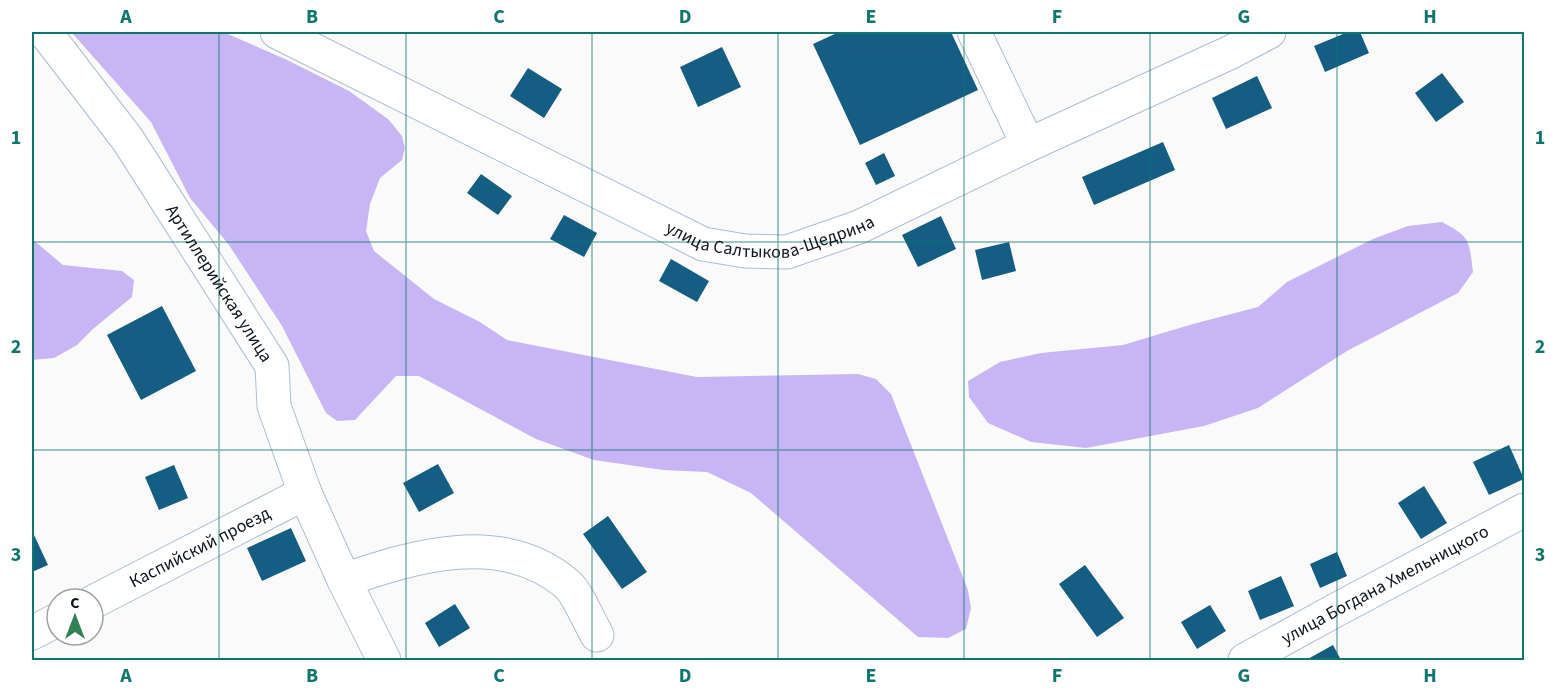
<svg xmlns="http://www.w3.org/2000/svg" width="1556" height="692" font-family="'Source Sans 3',sans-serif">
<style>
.forest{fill:#c8b5f5}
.building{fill:#145d83}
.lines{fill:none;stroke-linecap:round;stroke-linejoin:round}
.minor-casing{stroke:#acbcd3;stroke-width:35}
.minor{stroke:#fff;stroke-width:33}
.grid{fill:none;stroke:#0f766e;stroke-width:1.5;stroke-opacity:0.55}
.labels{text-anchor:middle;stroke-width:6;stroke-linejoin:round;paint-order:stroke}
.street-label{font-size:18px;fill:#0f151c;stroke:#fff}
.neatline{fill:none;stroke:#0f766e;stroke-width:2}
.grid-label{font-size:20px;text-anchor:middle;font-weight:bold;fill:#0f766e}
</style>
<rect width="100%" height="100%" fill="#fafafa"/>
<!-- forest -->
<g class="forest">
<polygon points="73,32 223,32 285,59 349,91 388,119 402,136 405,148 402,160 380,178 370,204 366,231 374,251 434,299 480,322 507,340 697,377 858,374 876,379 891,394 968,590 971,608 966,629 948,638 918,637 751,493 707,472 663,470 594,460 536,439 419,376 396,376 355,420 337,421 326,413 282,326 229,245 190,198 151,122 73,34"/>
<path d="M1442,222C1471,237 1469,241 1473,272L1458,293L1347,351L1258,408L1204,426L1086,448L1031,442L988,423L969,397L968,381L1000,362L1041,353L1123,345L1193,324L1258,307L1287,282L1373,239L1408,226Z"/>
<polygon points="32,239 63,265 122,271 134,280 132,297 93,329 77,345 54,358 32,360"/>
</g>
<!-- building -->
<g class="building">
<polygon points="839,32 951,32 978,90 860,145 813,44"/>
<polygon points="1348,32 1360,32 1369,53 1325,72 1314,46"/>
<polygon points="722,47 741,87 698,107 680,67"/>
<polygon points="528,68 562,89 544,118 510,96"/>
<polygon points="1442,73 1464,102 1436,122 1415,93"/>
<polygon points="1257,76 1272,108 1226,129 1212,98"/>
<polygon points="1163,142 1175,170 1094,205 1082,177"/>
<polygon points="884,153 895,176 876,185 865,163"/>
<polygon points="481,174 512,196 498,215 467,193"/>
<polygon points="564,215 597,233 584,257 550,239"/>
<polygon points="941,216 956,249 918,267 902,235"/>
<polygon points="1009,242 1016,271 982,280 975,250"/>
<polygon points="671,259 709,281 697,302 659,281"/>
<polygon points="162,306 196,371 141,400 107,335"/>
<polygon points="1509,445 1524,479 1489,495 1473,462"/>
<polygon points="438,464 454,493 419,512 403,483"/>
<polygon points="174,465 188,498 159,510 145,477"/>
<polygon points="1424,486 1447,523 1421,539 1398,503"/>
<polygon points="608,516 647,572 622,589 583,534"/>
<polygon points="291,528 306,561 262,581 247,548"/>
<polygon points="32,535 34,535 48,565 32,572"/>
<polygon points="1337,552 1347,576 1320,588 1310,564"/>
<polygon points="1085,565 1124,618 1097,637 1059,584"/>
<polygon points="1281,576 1294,606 1260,620 1248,591"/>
<polygon points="455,604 470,628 439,647 425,623"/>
<polygon points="1210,605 1226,631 1197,649 1181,622"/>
<polygon points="1333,645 1341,660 1306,660"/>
</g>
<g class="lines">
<!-- minor casing -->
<g class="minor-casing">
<g id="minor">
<path id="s1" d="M45,32L128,140L272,366L274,406L305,493L344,580L384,660"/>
<path id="s2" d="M277,32L703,244L745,251L787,252L859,227L1028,145L1231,52L1269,32"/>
<polyline points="974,32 1028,145"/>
<path d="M344,580C415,556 502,529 567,584C576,591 590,623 597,635"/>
<path id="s3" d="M93,602L305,493"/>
<polyline points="32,633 57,620"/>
<path id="s4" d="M1245,660L1336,610L1524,510"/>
</g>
</g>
<!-- minor -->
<use href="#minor" class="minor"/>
</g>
<!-- grid -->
<path class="grid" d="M219,32V660M406,32V660M592,32V660M778,32V660M964,32V660M1150,32V660M1337,32V660M32,242H1524M32,450H1524"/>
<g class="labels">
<!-- street labels -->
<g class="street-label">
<text dy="6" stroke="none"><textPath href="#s2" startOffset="544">улица Салтыкова-Щедрина</textPath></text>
<text dy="6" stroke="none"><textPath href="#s1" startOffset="306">Артиллерийская улица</textPath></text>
<text dy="6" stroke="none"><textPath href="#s3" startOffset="120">Каспийский проезд</textPath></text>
<text dy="6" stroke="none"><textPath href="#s4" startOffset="159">улица Богдана Хмельницкого</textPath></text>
</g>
</g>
<!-- border -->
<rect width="1556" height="692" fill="none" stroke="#ffffff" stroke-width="66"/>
<!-- north arrow -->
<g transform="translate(75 617)"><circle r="28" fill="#ffffff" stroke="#9fa1a4" stroke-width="1.5"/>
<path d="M0-4.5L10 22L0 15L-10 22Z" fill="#308254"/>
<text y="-9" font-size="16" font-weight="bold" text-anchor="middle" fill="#0f151c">С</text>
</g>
<rect x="33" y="33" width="1490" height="626" class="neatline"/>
<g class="grid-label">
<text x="126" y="23">A</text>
<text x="312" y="23">B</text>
<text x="499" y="23">C</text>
<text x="685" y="23">D</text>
<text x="871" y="23">E</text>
<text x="1057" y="23">F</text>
<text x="1244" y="23">G</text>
<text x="1430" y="23">H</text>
<text x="16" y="144">1</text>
<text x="1540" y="144">1</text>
<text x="16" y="353">2</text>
<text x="1540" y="353">2</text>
<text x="16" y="561">3</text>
<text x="1540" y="561">3</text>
<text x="126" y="682">A</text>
<text x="312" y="682">B</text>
<text x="499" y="682">C</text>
<text x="685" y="682">D</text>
<text x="871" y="682">E</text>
<text x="1057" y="682">F</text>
<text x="1244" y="682">G</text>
<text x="1430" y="682">H</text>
</g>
</svg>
